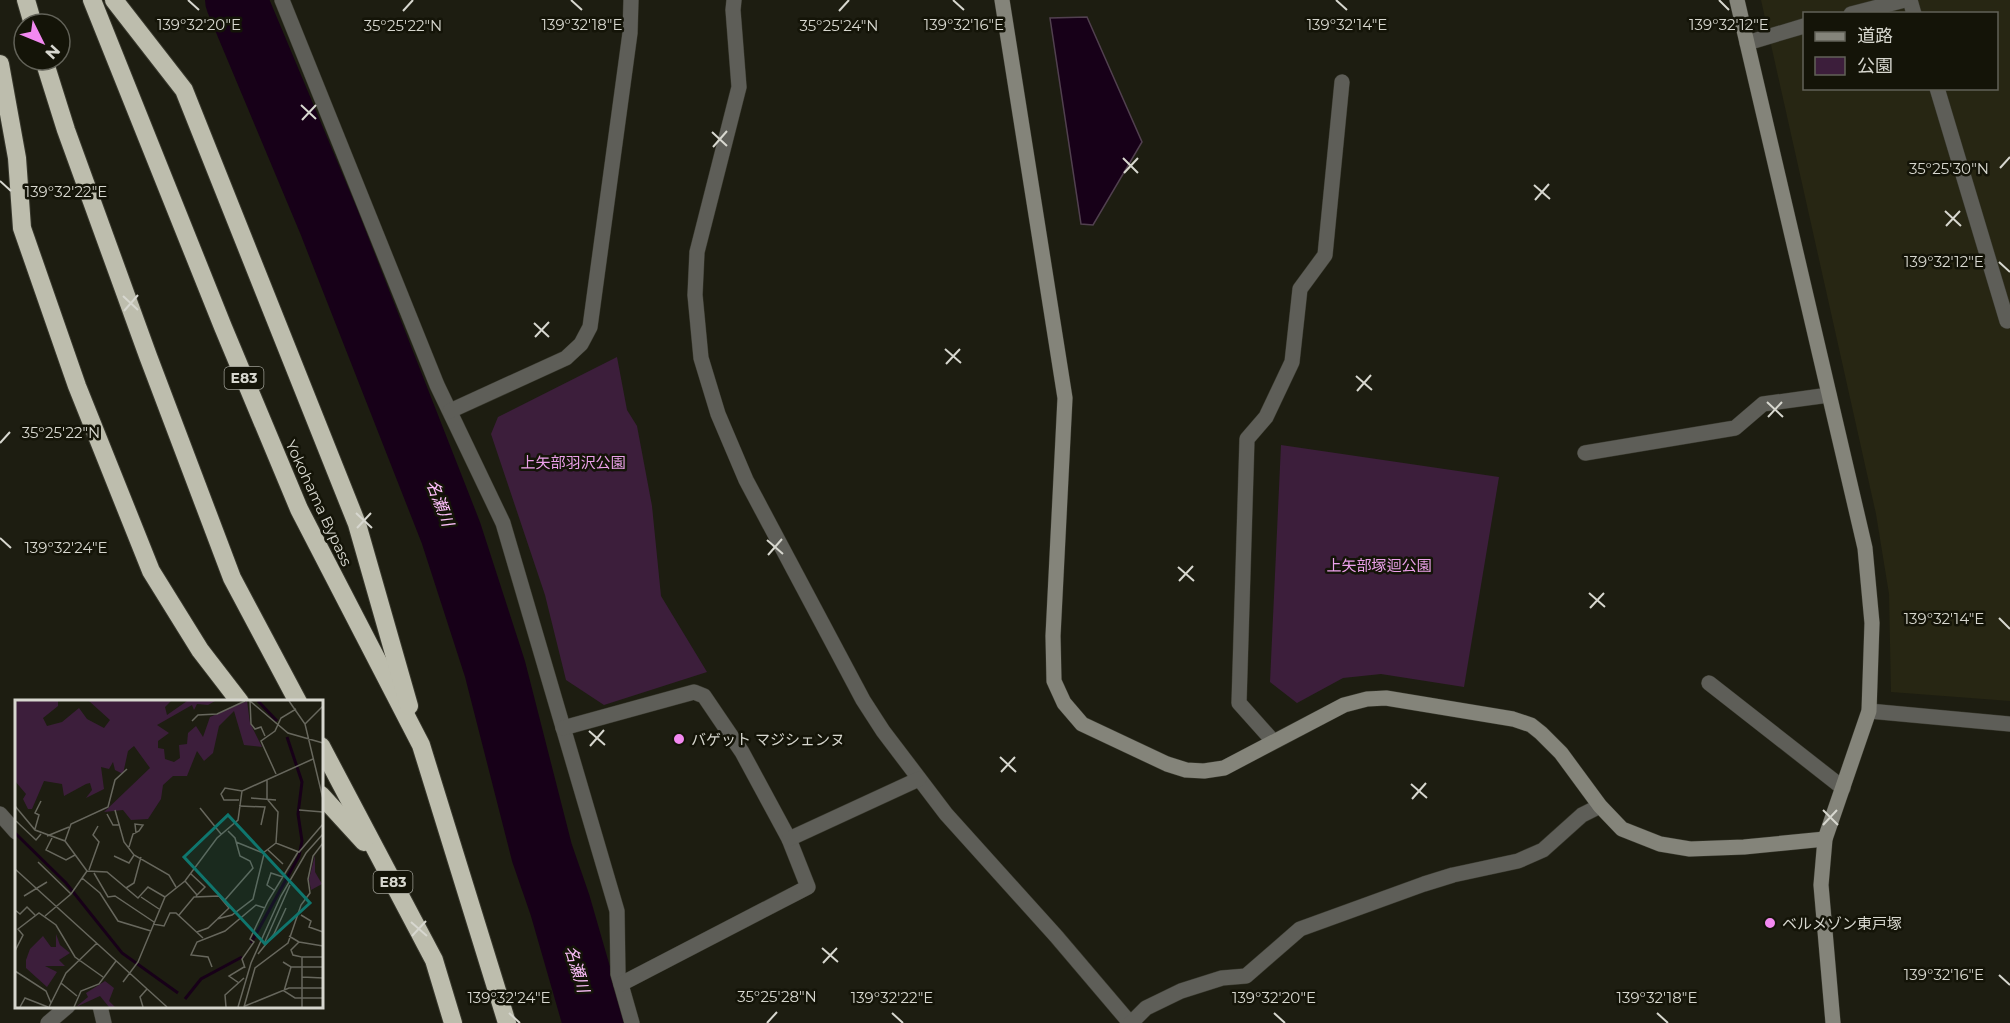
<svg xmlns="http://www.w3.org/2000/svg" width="2010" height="1023" viewBox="0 0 2010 1023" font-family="Montserrat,'Noto Sans JP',sans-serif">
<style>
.built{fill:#272613;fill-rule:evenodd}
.green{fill:#3c1e3b}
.water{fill:#170018;stroke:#51404f;stroke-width:1.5}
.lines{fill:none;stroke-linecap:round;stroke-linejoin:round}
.river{stroke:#170018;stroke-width:62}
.lane-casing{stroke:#37372c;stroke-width:16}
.street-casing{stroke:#37372c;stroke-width:16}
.secondary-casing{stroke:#37372c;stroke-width:16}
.highway-casing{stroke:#37372c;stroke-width:20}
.lane{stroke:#5e5e58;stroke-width:15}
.street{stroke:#5e5e58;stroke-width:15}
.secondary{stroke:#84847a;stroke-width:15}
.highway{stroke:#bdbdad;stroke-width:18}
.ticks{fill:none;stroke:#d7d7cf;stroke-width:2}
.poi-dot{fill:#f389f1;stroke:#141408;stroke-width:2}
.labels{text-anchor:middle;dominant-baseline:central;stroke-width:5;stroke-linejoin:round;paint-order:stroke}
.shield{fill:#141408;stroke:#9c9c93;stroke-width:1.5}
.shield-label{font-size:14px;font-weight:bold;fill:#d7d7cf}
.park-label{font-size:15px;fill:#eba0e9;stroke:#141408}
.street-label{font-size:15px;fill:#d7d7cf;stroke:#141408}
.poi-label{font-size:15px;fill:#d7d7cf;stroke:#141408;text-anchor:start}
.water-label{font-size:16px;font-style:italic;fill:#fec0fb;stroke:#141408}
.inset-river{fill:none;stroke:#170018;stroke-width:3}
.inset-road{fill:none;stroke:#67675d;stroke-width:1.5}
.view{fill:#0f766e;fill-opacity:0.15;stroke:#0f766e;stroke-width:3}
.inset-edge{fill:none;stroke:#d7d7cf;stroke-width:3}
.ticks-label{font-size:15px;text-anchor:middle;fill:#d7d7cf;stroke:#141408;stroke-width:5;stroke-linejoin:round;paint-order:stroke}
</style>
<rect width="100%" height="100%" fill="#1d1d11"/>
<!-- built -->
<path class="built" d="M 1761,0 L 2010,0 L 2010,701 L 1891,692 L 1889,594 L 1876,514 ZM 1804,14 L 1996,14 L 1996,88 L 1804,88 Z"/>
<!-- green -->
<g class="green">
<path d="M 617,357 L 627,410 L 637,426 L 652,506 L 661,596 L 707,672 L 604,705 L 566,680 L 545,595 L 491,434 L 498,417 Z"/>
<path d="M 1281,445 L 1499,477 L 1464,687 L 1381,674 L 1343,678 L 1297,703 L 1270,682 Z"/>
</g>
<!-- water -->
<path class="water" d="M 1087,17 L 1142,142 L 1093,225 L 1081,224 L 1050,18 Z"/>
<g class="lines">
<!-- river -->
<path class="river" d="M 236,0 L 329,222 L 451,533 L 495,669 L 542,853 L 560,905 L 594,1023"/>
<!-- lane casing -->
<g class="lane-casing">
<g id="lane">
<path d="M 1910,0 L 1914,14"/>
<path d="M 1851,14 L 1905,0"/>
<path d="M 1747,43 L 1804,26"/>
<path d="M 1937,88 L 2007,321 L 2010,320"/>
<path d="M 1273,741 L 1239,703 L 1247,439 L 1266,417 L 1292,362 L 1300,289 L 1325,255 L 1342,82"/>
<path d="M 48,1023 L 68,1006"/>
</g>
</g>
<!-- street casing -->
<g class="street-casing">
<g id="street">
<path d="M 282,0 L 437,385 L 503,523 L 617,911 L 618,974 L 632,1023"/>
<path d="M 734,0 L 733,10 L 739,87 L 697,252 L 695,295 L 701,358 L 718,414 L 746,480 L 863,700 L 883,731 L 946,814 L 1056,936 L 1130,1023"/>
<path d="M 450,411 L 566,358 L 581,344 L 590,327 L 630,33 L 631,0"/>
<path d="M 1585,453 L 1735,428 L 1763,404 L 1829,395"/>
<path d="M 1709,683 L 1843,788"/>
<path d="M 1869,711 L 2010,724"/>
<path d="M 563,728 L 694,692 L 704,696 L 742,752 L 789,839 L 808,887 L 621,984"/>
<path d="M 0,814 L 16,832"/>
<path d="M 789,839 L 919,779"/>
<path d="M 100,1006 L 104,1023"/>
<path d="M 1131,1023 L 1146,1008 L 1181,991 L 1222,978 L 1246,976 L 1300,929 L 1424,884 L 1453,875 L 1518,861 L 1543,850 L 1582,815 L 1600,806"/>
</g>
</g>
<!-- secondary casing -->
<g class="secondary-casing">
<g id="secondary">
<path d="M 1002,0 L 1065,398 L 1053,636 L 1054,681 L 1064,703 L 1082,724 L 1167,764 L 1186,770 L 1204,771 L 1224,768 L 1344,705 L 1367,699 L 1386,698 L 1513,719 L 1531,725 L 1541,733 L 1561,753 L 1600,806 L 1622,829 L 1660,844 L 1690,849 L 1744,847 L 1825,839"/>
<path d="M 1737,0 L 1865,548 L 1872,623 L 1869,711 L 1825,839 L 1821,885 L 1833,1023"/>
</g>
</g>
<!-- highway casing -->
<g class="highway-casing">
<g id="highway">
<path d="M 26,0 L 33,24"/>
<path d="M 92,0 L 223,327 L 299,509 L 421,745 L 507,1023"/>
<path d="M 114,0 L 184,90 L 357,524 L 409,706"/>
<path d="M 44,60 L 66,130 L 148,356 L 232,578 L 298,702"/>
<path d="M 0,64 L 17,158 L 22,228 L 77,386 L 151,571 L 200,650 L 240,702"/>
<path d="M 321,746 L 434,960 L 453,1023"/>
<path d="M 321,795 L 364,842"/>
</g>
</g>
<!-- lane -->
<use href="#lane" class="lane"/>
<!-- street -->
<use href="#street" class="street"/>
<!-- secondary -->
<use href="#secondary" class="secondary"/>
<!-- highway -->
<use href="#highway" class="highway"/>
</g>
<!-- ticks -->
<path class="ticks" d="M 188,0 L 199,10M 571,0 L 582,10M 953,0 L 964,10M 1336,0 L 1347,10M 1719,0 L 1729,10M 403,11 L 413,0M 839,11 L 849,0M 301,105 L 316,119M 302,120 L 316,105M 712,132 L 727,146M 713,147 L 727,131M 1123,158 L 1138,173M 2000,168 L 2010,157M 1124,173 L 1138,158M 0,181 L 11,191M 1534,185 L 1550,199M 1535,200 L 1549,184M 1945,211 L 1961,226M 1946,226 L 1960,211M 1999,262 L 2010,272M 123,296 L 138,310M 124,311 L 138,295M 534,323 L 549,337M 535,337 L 549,322M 945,349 L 961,363M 946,364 L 960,349M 1356,376 L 1372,390M 1357,391 L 1371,375M 1767,402 L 1783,417M 1768,417 L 1782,402M 0,443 L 10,432M 356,513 L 372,528M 357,528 L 371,513M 0,538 L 11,548M 767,540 L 783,554M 768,555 L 782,539M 1178,567 L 1194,581M 1179,581 L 1193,566M 1589,593 L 1605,607M 1590,608 L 1604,593M 1999,618 L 2010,629M 589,731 L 605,745M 590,746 L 604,730M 1000,757 L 1016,772M 1001,772 L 1015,757M 1411,784 L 1427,798M 1412,799 L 1426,783M 1823,810 L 1838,825M 1823,825 L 1837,810M 411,922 L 427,936M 412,936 L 426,921M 822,948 L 838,962M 823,963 L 837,948M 1999,975 L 2010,985M 509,1013 L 520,1023M 892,1013 L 903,1023M 1274,1013 L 1285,1023M 1657,1013 L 1668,1023M 767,1023 L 777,1012"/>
<!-- markers -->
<g class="poi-dot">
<circle cx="679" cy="739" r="6"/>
<circle cx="1770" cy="923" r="6"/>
</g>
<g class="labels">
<!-- shield labels -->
<g class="shield">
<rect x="224.5" y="367" width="39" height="22" rx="4.5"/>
<rect x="373.5" y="871" width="39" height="22" rx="4.5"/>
</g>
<g class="shield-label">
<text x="244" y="378">E83</text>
<text x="393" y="882">E83</text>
</g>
<!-- park labels -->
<g class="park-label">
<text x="573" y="462">上矢部羽沢公園</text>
<text x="1379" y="565">上矢部塚迴公園</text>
</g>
<!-- street labels -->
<g class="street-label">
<text transform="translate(319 503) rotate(65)">Yokohama Bypass</text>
</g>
<!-- poi labels -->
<g class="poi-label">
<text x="691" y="739">バゲット マジシェンヌ</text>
<text x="1782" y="923">ベルメゾン東戸塚</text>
</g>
<!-- water labels -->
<g class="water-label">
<text transform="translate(440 503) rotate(69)">名瀬川</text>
<text transform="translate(577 969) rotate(73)">名瀬川</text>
</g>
</g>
<!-- overview -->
<g transform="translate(15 700)">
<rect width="308" height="308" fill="#1d1d11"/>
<path d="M 3,1 L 43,1 L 43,6 L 28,18 L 32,26 L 47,22 L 64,8 L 72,19 L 89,28 L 95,20 L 74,1 L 156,1 L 150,7 L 152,15 L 172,1 L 200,1 L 193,5 L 182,4 L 179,10 L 177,5 L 142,25 L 154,33 L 143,41 L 143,48 L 149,49 L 150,59 L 159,62 L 165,58 L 164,45 L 172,44 L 173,33 L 181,26 L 188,37 L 195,17 L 232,1 L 235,23 L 247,47 L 229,45 L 219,11 L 204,26 L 198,53 L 189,61 L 182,51 L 172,76 L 158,76 L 148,85 L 146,99 L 133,119 L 116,120 L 108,110 L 89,112 L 135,68 L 119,46 L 113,51 L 108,74 L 100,70 L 98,62 L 94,69 L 86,67 L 89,89 L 71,98 L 77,90 L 75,83 L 71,84 L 49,96 L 47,84 L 29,81 L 17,109 L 13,109 L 8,99 L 11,94 L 0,81 L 0,3 ZM 300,155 L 300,172 L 307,184 L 296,190 L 294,179 ZM 41,234 L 45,245 L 55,253 L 44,260 L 50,266 L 30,266 L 42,272 L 32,287 L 11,268 L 11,260 L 15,249 L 28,236 L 36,247 L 41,247 ZM 90,281 L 99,288 L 94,301 L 100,307 L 94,307 L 85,296 L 61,307 L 73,297 L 71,293 Z" fill="#3c1e3b"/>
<path class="inset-river" d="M 243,1 L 262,21M 0,133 L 51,183 L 107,253 L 163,293M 236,243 L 284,156 L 287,141 L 283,114 L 287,82 L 272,37M 170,299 L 186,279 L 227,257"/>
<path class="inset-road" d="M 235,1 L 236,24 L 240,29 L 246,27 L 250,36M 235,1 L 273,33 L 308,43M 274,1 L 290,24 L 308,99M 177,21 L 183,15 L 202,14 L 230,1M 290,24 L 308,6M 261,74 L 246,41 L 260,31 L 266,18 L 281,9M 252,80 L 252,99 L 263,112 L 261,143M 236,98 L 261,100M 224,100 L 209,100 L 206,94 L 210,88 L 227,91M 0,106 L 20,130 L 50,141 L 72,171 L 92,172 L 123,198 L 133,187 L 150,197M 224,106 L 250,107 L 246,125M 185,108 L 206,134M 100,110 L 109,142 L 119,155 L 154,175 L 161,187M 284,110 L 308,112M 92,114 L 98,125 L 105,125M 1,121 L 21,140 L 26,134M 20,129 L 24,115 L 20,113 L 26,101M 32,136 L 54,127M 37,138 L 31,150 L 51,160 L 60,155M 50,141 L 56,124 L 93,107 L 100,80 L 112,69M 221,142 L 248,153 L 261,143 L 284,152 L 308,124M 114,147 L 118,134 L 124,131 L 128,125 L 120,124 L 121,133M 253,150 L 268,164M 99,156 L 114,163 L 119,155M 23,162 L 56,194M 0,169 L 152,307M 74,170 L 84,142 L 78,135 L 83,126M 79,173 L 93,197 L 100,196 L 139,222M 176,174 L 190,187 L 181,196M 67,178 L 85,193 L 103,221 L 136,231M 170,181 L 182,195M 111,188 L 119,183 L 126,157M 259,190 L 252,185 L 256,173 L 268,177M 9,196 L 32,182M 126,197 L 144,209M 209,201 L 238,168 L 235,161 L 225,156 L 220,138 L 213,131M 0,210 L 5,214 L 12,207 L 20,215M 164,215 L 179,197 L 204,196 L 214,208 L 193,228 L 182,232M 286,215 L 296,221 L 294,227 L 308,232M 30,216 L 56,194 L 72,171M 202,219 L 217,215 L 238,199 L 249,154M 138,224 L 149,226 L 155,213 L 161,213 L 188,238M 274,236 L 284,242 L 276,250 L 278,255 L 287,257 L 287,307M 284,242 L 308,246M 249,244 L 275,185M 0,251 L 8,235 L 3,229 L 24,213 L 41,225 L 60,257 L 88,277M 243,254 L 259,234 L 271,208M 287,257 L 308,257M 268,262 L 276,267 L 308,267M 197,267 L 193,257 L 176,255 L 182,242 L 210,231 L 241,205 L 250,208M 276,267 L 269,291 L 280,298 L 308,298M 230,268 L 227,259 L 239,242 L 235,239 L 253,201 L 283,152M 0,271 L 31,291 L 36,303M 287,277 L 308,278M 108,282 L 123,262 L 150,197 L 170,181 L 202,138 L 223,120 L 227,91 L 298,59M 46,283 L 62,296M 224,283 L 214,276 L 229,267M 230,306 L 274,288 L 308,288M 5,307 L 10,298 L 33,307M 34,307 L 51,273 L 82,243M 59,307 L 66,291 L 84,284 L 101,261M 128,307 L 125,297 L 132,289M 211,307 L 210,295 L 229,278M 223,307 L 236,263 L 266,196 L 291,153 L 308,134M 229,307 L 240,268 L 273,243 L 286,205 L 295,193 L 293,179 L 298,156 L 308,143"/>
<path class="view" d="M 213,115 L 295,203 L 250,244 L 169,157 Z"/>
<rect width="308" height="308" class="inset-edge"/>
</g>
<g class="ticks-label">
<text x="199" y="30">139°32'20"E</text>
<text x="964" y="30">139°32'16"E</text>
<text x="1347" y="30">139°32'14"E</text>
<text x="1729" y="30">139°32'12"E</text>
<text x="582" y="30">139°32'18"E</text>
<text x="403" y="31">35°25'22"N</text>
<text x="839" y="31">35°25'24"N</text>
<text x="1949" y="174">35°25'30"N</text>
<text x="66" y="197">139°32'22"E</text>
<text x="1944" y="267">139°32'12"E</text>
<text x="61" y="438">35°25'22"N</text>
<text x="66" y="553">139°32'24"E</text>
<text x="1944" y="624">139°32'14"E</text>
<text x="1944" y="980">139°32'16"E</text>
<text x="777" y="1002">35°25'28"N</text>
<text x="509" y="1003">139°32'24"E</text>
<text x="892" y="1003">139°32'22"E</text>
<text x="1274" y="1003">139°32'20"E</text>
<text x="1657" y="1003">139°32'18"E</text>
</g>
<!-- legend -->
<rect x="1803" y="12" width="195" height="78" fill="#141408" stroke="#626258" stroke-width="1.5"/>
<rect x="1815" y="32" width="30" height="9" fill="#84847a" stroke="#626258" stroke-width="1.5"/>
<text x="1857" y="42" font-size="18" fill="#d7d7cf">道路</text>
<rect x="1815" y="57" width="30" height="18" fill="#3c1e3b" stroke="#626258" stroke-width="1.5"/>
<text x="1857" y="72" font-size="18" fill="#d7d7cf">公園</text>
<!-- north arrow -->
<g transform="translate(42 42) rotate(133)"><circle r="28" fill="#141408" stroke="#626258" stroke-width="1.5"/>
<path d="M0-4.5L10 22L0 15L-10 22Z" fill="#f389f1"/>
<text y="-9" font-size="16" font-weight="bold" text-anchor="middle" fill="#d7d7cf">N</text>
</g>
</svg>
